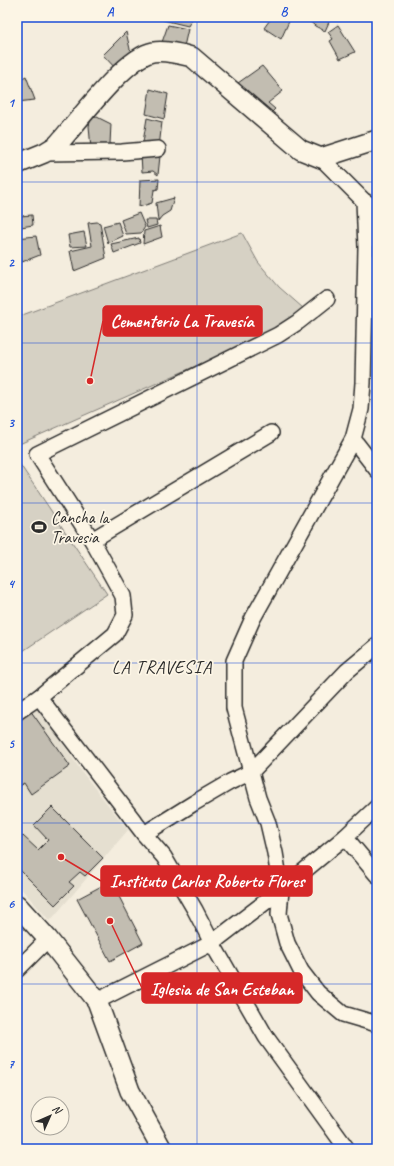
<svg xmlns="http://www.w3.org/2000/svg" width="394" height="1166" viewBox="0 0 394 1166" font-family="Caveat,sans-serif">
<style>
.built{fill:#e5dfd0}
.green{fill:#d6d1c4;stroke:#807e78}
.building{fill:#c2bdb1;stroke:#2b2b2b}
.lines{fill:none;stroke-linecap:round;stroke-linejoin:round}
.minor-casing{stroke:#2b2b2b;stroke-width:18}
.tertiary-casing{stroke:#2b2b2b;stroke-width:22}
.minor{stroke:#fcf5e5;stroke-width:15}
.tertiary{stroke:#fcf5e5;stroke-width:19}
.grid{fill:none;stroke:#1d4ed8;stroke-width:1;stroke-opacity:0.55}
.labels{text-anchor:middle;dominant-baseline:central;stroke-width:3.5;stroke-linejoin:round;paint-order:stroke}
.poi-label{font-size:17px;fill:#2b2b2b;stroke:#fcf5e5;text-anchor:start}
.neighbourhood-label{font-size:18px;letter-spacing:1px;fill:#2b2b2b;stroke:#fcf5e5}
.leader{fill:none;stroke:#d62828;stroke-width:1.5}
.callout-dot{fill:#d62828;stroke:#fcf5e5;stroke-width:1.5}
.callout{fill:#d62828;stroke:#d62828;stroke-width:1.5}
.callout-label{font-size:18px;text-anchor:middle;font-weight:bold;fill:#fff}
.neatline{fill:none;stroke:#1d4ed8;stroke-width:1.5}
.grid-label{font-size:13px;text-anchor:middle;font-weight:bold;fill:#1d4ed8}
</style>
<rect width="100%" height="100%" fill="#f4edde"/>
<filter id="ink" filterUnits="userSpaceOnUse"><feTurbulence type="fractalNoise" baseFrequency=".025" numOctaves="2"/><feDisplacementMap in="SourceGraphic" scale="8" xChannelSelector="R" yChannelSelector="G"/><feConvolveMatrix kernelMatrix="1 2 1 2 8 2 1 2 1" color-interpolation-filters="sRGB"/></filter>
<g filter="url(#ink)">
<!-- built -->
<path class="built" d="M 37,706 L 82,772 L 128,830 L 50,921 L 17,884 L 17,720 Z"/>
<!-- green -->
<g class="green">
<path d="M 242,233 L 258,262 L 279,287 L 311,315 L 17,445 L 17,317 Z"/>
<path d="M 17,460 L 107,594 L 17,655 Z"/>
</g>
<!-- building -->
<g class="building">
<path d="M 164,17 L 193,17 L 188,26 L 163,20 Z"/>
<path d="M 272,17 L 291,17 L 281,39 L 264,28 Z"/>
<path d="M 305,17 L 322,17 L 329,22 L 325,31 L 315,26 Z"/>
<path d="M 168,25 L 188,29 L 183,51 L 160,48 Z"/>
<path d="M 338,25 L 355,52 L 340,59 L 330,41 L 333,39 L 328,32 Z"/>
<path d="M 126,32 L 130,49 L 134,53 L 117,70 L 103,55 Z"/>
<path d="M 262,66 L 283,91 L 268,103 L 275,109 L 270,114 L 238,83 Z"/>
<path d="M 26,76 L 35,100 L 17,102 L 17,81 Z"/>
<path d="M 150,89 L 168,94 L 164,119 L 146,114 Z"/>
<path d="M 97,117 L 111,124 L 110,144 L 91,149 L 89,126 L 91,118 Z"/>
<path d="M 147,118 L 162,122 L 159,147 L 142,148 Z"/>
<path d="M 141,154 L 160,156 L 158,175 L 153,171 L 142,172 Z"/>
<path d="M 159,179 L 158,189 L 154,190 L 152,203 L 139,207 L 140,180 Z"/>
<path d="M 174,198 L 170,211 L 162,216 L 158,221 L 156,203 Z"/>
<path d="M 139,213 L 145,227 L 141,233 L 126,234 L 121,220 Z"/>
<path d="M 32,215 L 33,225 L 21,227 L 20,216 Z"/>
<path d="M 145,220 L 156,220 L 157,225 L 147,228 Z"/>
<path d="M 97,222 L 100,223 L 106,258 L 74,271 L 70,251 L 92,246 L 88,223 Z"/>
<path d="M 118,222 L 123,236 L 108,243 L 103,226 Z"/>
<path d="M 160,226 L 162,237 L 143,244 L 144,231 Z"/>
<path d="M 84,232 L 87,246 L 70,247 L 68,235 Z"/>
<path d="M 36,236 L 40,255 L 22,262 L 17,238 Z"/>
<path d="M 139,238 L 140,243 L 114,253 L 111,244 Z"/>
<path d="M 30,710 L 70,766 L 31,794 L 24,783 L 17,787 L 17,719 Z"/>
<path d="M 52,807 L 103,858 L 85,876 L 80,872 L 69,882 L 74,886 L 55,905 L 17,867 L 17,841 L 23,836 L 38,850 L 48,840 L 34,825 Z"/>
<path d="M 111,881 L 143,943 L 110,961 L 77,899 Z"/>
</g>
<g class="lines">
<!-- minor casing -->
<g class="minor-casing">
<g id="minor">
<path d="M 44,153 L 122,152 L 158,149"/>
<path d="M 321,158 L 364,201 L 377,208"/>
<path d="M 364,201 L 366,247 L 363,383 L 361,409 L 353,439 L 377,470"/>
<path d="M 353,439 L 253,618 L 234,661 L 234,708 L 258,798 L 268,823 L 275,853 L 281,890 L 279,914 L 287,943 L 301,971 L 318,993 L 343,1014 L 377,1024"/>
<path d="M 92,540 L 271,433"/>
<path d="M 39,697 L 144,834 L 164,857 L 195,910 L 212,943 L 266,1037 L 347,1149"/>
<path d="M 17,712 L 39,697 L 115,634 L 125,615 L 123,596 L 92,540 L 37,454 L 278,335 L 298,322 L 327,299"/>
<path d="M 144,834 L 194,803 L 230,782 L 251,772 L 347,671 L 377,646"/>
<path d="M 345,837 L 377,875"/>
<path d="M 17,970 L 48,939"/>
<path d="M 97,1001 L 212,943 L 281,890 L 345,837 L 377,807"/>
</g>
</g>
<!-- tertiary casing -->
<g class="tertiary-casing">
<g id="tertiary">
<path d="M 17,164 L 44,153 L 57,145 C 77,123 125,57 153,52 C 165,50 180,54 192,57 L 301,150 L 321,158 L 377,140"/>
<path d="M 17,905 L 48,939 L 97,1001 L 130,1091 L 162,1149"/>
</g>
</g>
<!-- minor -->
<use href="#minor" class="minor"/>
<!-- tertiary -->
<use href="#tertiary" class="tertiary"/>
</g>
</g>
<!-- grid -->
<path class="grid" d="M 197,17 L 197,1149M 17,182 L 377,182M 17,343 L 377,343M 17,503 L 377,503M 17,663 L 377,663M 17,823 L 377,823M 17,984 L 377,984"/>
<!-- icons -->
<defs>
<g id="stadium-bare" transform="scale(1.2)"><path d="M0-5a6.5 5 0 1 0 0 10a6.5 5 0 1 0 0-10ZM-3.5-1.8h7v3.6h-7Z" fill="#2b2b2b" stroke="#fcf5e5" stroke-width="2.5" paint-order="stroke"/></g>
</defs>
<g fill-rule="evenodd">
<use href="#stadium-bare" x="39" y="527"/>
</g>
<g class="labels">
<!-- poi labels -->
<g class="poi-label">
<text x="51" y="517">Cancha la<tspan x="51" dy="20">Travesia</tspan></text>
</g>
<!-- neighbourhood labels -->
<g class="neighbourhood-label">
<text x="162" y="667">LA TRAVESIA</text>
</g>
</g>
<!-- callouts -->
<path class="leader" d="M90 381L103 321M61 857L101 881M110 921L142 988"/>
<g class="callout-dot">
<circle cx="90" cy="381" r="4"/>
<circle cx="61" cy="857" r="4"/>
<circle cx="110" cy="921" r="4"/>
</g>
<g class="callout">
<rect x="103" y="306" width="159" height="30" rx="4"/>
<rect x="101" y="866" width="211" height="30" rx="4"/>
<rect x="142" y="973" width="160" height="30" rx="4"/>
</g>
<g class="callout-label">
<text x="182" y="327">Cementerio La Travesía</text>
<text x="207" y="887">Instituto Carlos Roberto Flores</text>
<text x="222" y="995">Iglesia de San Esteban</text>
</g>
<!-- margin -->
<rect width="394" height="1166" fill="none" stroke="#fcf5e5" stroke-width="44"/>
<!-- north arrow -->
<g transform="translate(50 1116) rotate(45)"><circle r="19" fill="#fcf5e5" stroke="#a8a49b"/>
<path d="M0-3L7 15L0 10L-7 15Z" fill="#2b2b2b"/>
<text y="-6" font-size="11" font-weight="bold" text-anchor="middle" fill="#2b2b2b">N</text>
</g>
<rect x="22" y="22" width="350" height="1122" class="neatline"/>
<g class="grid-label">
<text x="110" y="16">A</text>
<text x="284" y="16">B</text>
<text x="11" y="107">1</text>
<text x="11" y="267">2</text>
<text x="11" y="427">3</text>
<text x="11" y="588">4</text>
<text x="11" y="748">5</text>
<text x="11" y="908">6</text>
<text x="11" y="1068">7</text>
</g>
</svg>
